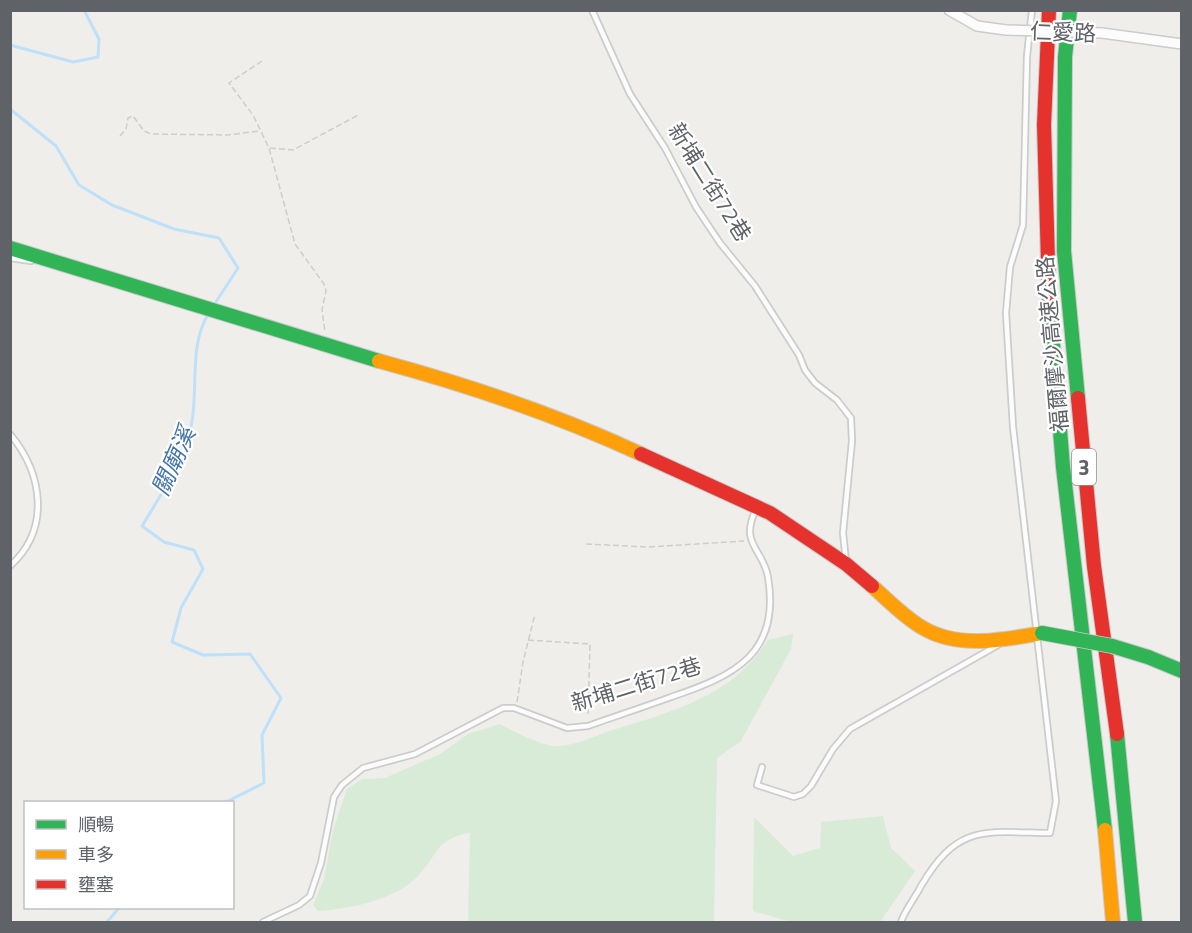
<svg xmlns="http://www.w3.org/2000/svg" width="1192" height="933" viewBox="0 0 1192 933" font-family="'Titillium Web','Noto Sans TC',sans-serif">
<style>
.green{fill:#d8ebd6}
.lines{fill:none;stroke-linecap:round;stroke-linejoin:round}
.stream{stroke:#bfe0f9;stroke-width:3}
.lane-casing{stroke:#cbcccc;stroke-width:8}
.street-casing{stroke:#cbcccc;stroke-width:12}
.fast-casing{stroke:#cacacb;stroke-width:16}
.slow-casing{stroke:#cacacb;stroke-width:16}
.jam-casing{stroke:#cacacb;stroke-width:16}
.path{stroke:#cacfcc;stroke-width:1.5;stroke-dasharray:6 3;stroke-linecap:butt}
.lane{stroke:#fdfcfc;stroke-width:4.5}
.street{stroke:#fdfcfc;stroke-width:9}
.fast{stroke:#30b455;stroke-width:14}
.slow{stroke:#ff9f0a;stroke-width:14}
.jam{stroke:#e5322d;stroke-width:14}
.street-bridge-casing{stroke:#cbcccc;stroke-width:12;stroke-linecap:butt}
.fast-bridge-casing{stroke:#cacacb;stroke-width:16;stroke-linecap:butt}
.street-bridge{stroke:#fdfcfc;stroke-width:9}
.fast-bridge{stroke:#30b455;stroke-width:14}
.labels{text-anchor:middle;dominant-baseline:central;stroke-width:4.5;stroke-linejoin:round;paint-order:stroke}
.shield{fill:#fff;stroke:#8f9295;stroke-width:1.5}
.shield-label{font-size:21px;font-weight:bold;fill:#5f6368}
.street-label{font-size:22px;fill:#5f6368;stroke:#fff}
.water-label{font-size:24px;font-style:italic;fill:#4174aa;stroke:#fff}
</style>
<rect width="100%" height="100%" fill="#efeeea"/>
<!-- green -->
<g class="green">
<path d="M 793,634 L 791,649 L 741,741 L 717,758 L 714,922 L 468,922 L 470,833 C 436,838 438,855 418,876 C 396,900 349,909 318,911 L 313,905 L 324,879 L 333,830 L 347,789 L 362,779 L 385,778 L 440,754 L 468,734 L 500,724 C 513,731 545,748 560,746 C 577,745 597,735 613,730 C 675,710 731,697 768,640 Z"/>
<path d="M 883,816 L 891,848 L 915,871 L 880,922 L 791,922 L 753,911 L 754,817 L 793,856 L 820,848 L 821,822 Z"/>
</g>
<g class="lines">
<!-- stream -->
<g class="stream">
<path d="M 10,45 L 73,62 L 98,57 L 99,39 L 84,10"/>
<path d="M 10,109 L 56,146 L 79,185 L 112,205 L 174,229 L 219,238 L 238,268 L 214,305"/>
<path d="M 209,313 C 187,347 200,394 190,431 C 182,463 159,498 142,526 L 164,542 L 194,550 L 203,569 L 181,608 L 172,642 L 203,655 L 250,654 L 281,698 L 262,735 L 264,783 L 226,802"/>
<path d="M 107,922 L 119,908"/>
</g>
<!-- lane casing -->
<g class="lane-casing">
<g id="lane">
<path d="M 592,10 L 630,94 L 665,148 L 696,207 L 720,243 L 755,286 L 799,355 L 805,370 L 815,383 L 837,400 L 851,418 L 852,441 L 843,533 L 846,561"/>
<path d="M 10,258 L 31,261"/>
<path d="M 10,434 C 43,474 51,529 10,566"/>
<path d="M 762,767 L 757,785 L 794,797 L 803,794 L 811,786 L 833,749 L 850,729 L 998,645"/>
<path d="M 263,922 L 299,905 L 310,896 L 321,863 L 334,797 L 342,785 L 363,768 L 415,754 L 503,708 L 514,708 L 567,728 L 588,726 C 616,716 644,707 671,697 C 734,676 781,654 768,577 C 763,548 739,545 756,509"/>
<path d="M 901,922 C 905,910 915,898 921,886 C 958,823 985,832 1050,833 L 1056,801 L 1013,427 L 1006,313 L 1010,267 L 1023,225 L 1027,56 L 1032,10"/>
</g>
</g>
<!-- street casing -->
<g class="street-casing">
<g id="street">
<path d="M 949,10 L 977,26 L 1006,30"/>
<path d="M 1102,33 L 1182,44"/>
</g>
</g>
<!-- fast casing -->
<g class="fast-casing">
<g id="fast">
<path d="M 1070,10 L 1065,57 L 1064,251 L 1078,398"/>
<path d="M 10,248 L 379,361"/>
<path d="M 1049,296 L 1063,467 L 1105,830"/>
<path d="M 1148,657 L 1182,671"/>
<path d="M 1117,734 L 1135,922"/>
</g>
</g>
<!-- slow casing -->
<g class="slow-casing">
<g id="slow">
<path d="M 379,361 C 468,385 557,415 641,454"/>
<path d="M 872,586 C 888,600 905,618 923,628 C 958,649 1004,640 1042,633"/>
<path d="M 1105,830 L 1113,922"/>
</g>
</g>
<!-- jam casing -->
<g class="jam-casing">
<g id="jam">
<path d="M 1049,296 L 1044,125 L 1049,10"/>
<path d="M 1078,398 L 1094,566 L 1117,734"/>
<path d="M 641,454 L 770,513 L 846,564 L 872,586"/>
</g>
</g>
<!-- path -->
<g class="path">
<path d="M 262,61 L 229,83 L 253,115 L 269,148 L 295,244 L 324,284 L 326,291 L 322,310 L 325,332"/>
<path d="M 120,136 L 126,129 L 128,118 L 133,116 L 144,131 L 151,134 L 227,135 L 260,131"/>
<path d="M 270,148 L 293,150 L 360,114"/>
<path d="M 586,544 L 648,547 L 744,541"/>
<path d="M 528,640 L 590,644 L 588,715"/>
<path d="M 517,702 L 523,662 L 535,614"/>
</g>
<!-- lane -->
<use href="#lane" class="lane"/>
<!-- street -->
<use href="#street" class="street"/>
<!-- fast -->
<use href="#fast" class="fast"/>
<!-- slow -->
<use href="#slow" class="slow"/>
<!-- jam -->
<use href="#jam" class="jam"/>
<!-- street-bridge casing -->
<g class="street-bridge-casing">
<path id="street-bridge" d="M 1006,30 L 1102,33"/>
</g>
<!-- fast-bridge casing -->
<g class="fast-bridge-casing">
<path id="fast-bridge" d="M 1042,633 L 1112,646 L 1148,657"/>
</g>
<!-- street-bridge -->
<use href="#street-bridge" class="street-bridge"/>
<!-- fast-bridge -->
<use href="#fast-bridge" class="fast-bridge"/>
</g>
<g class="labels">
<!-- shield labels -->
<rect class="shield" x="1072" y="449" width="24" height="36" rx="4.5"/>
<g class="shield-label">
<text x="1084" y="467">3</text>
</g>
<!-- street labels -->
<g class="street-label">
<text transform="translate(1063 32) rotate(2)">仁愛路</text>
<text transform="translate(710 182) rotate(58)">新埔二街72巷</text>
<text transform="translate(1052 344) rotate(-95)">福爾摩沙高速公路</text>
<text transform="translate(636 684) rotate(-17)">新埔二街72巷</text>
</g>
<!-- water labels -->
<g class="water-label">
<text transform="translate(173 461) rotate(-66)">關廟溪</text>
</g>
</g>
<!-- border -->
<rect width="1192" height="933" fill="none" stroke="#5f6368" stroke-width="24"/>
<!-- legend -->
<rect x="24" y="801" width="210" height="108" fill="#ffffff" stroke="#bfc1c3" stroke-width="1.5"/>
<rect x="36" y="820" width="30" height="9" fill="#30b455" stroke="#bfc1c3" stroke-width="1.5"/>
<text x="78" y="831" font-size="18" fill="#5f6368">順暢</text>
<rect x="36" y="850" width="30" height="9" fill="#ff9f0a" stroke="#bfc1c3" stroke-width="1.5"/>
<text x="78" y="861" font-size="18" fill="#5f6368">車多</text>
<rect x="36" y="880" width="30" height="9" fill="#e5322d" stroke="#bfc1c3" stroke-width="1.5"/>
<text x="78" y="891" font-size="18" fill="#5f6368">壅塞</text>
</svg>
